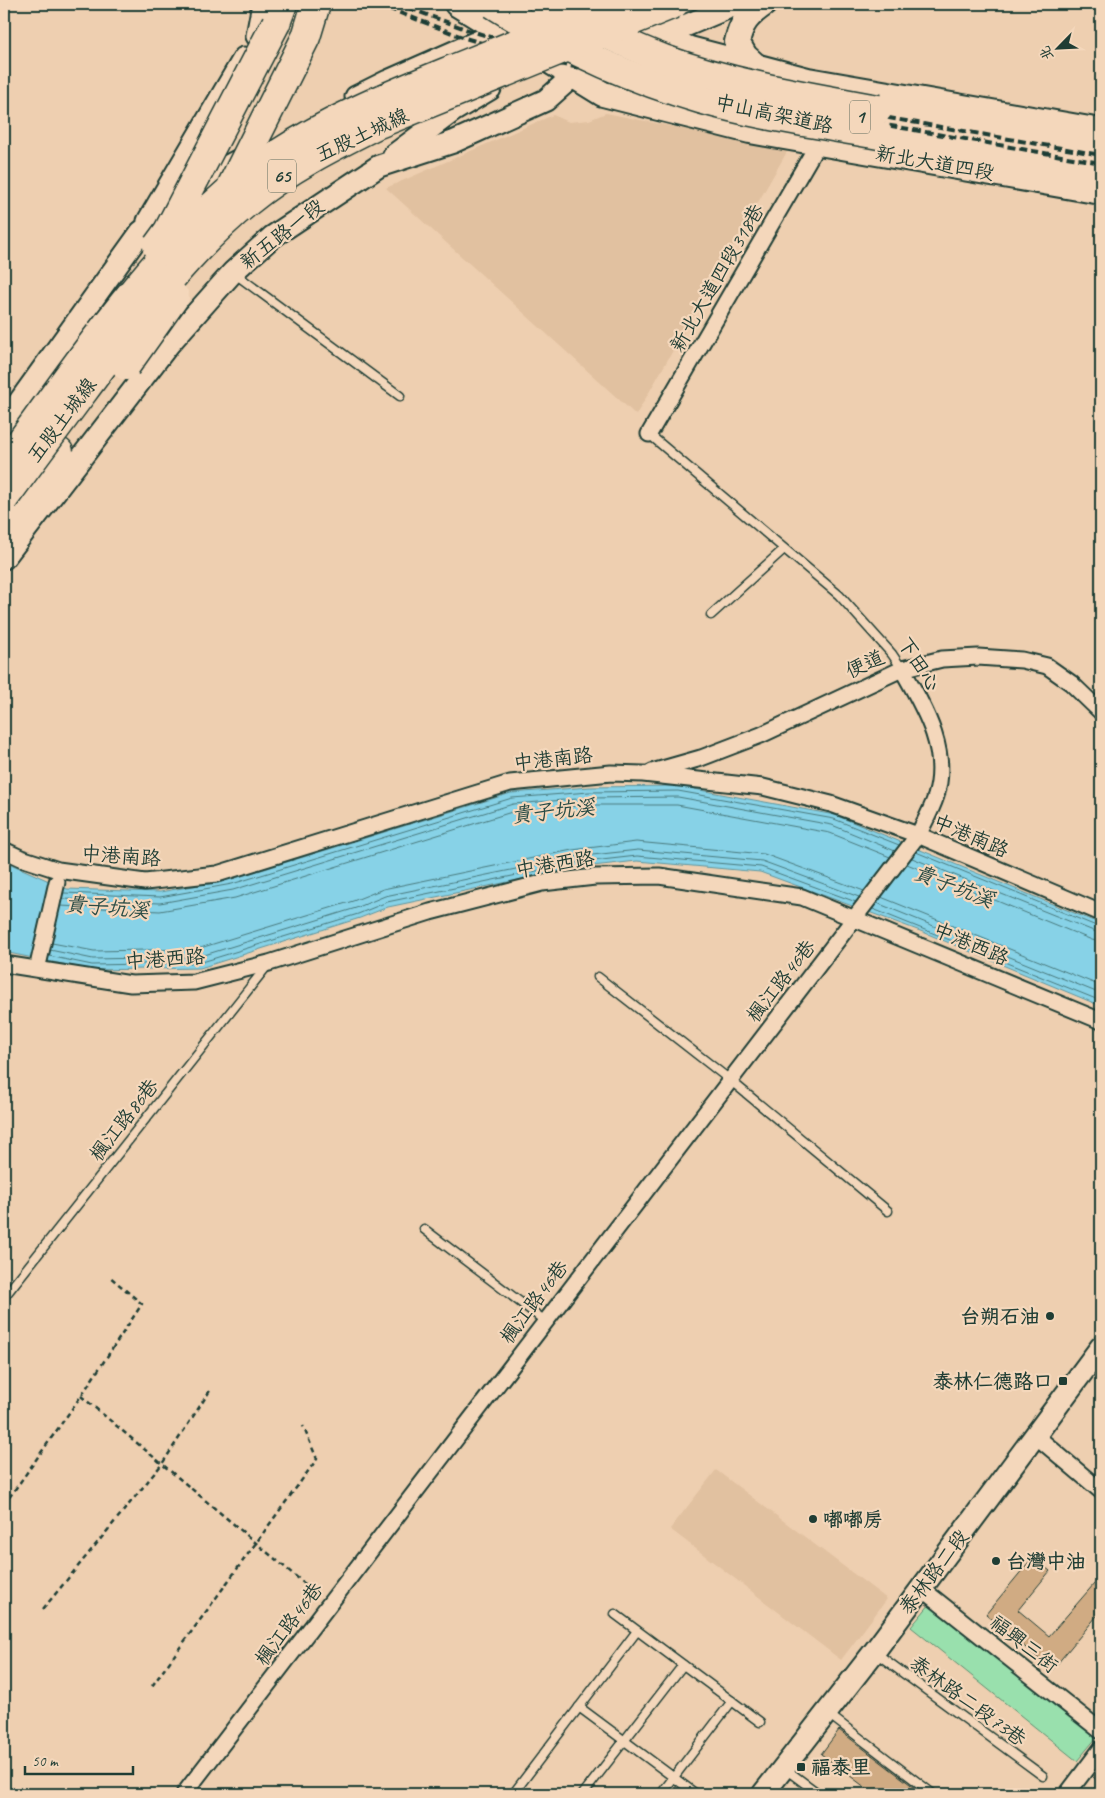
<svg xmlns="http://www.w3.org/2000/svg" width="1105" height="1798" viewBox="0 0 1105 1798" font-family="Caveat,'LXGW WenKai TC',sans-serif">
<style>
.built{fill:#e1c1a0}
.green{fill:#99e0ad;stroke:#5c8e70}
.water{fill:#87d2e7;stroke:#5d969f}
.lines{fill:none;stroke-linecap:round;stroke-linejoin:round}
.shore{stroke:#49797c;stroke-width:1}
.building{fill:#d0ab83;stroke:#1f3d34}
.lane-casing{stroke:#1f3d34;stroke-width:11}
.street-casing{stroke:#1f3d34;stroke-width:19}
.secondary-casing{stroke:#1f3d34;stroke-width:25}
.primary-casing{stroke:#1f3d34;stroke-width:28}
.highway-casing{stroke:#1f3d34;stroke-width:31}
.path{stroke:#1f3d34;stroke-width:2.5;stroke-dasharray:5 4;stroke-linecap:butt}
.lane{stroke:#f4d7bb;stroke-width:8}
.street{stroke:#f4d7bb;stroke-width:15}
.secondary{stroke:#f4d7bb;stroke-width:21}
.primary{stroke:#f4d7bb;stroke-width:24}
.highway{stroke:#f4d7bb;stroke-width:28}
.rail{stroke:#1f3d34;stroke-width:4;stroke-dasharray:8 4;stroke-linecap:butt}
.highway-bridge-casing{stroke:#1f3d34;stroke-width:31;stroke-linecap:butt}
.highway-bridge{stroke:#f4d7bb;stroke-width:28}
.poi-dot{fill:#1f3d34;stroke:#f4d7bb;stroke-width:2}
.labels{text-anchor:middle;dominant-baseline:central;stroke-width:4.5;stroke-linejoin:round;paint-order:stroke}
.shield{fill:#f4d7bb;stroke:#5f6b5c;stroke-width:1}
.shield-label{font-size:19px;font-weight:bold;fill:#1f3d34}
.street-label{font-size:20px;fill:#1f3d34;stroke:#f4d7bb}
.poi-label{font-size:20px;font-weight:bold;fill:#1f3d34;stroke:#f4d7bb;text-anchor:start}
.water-label{font-size:21px;font-style:italic;fill:#294c46;stroke:#f4d7bb}
</style>
<rect width="100%" height="100%" fill="#eecfb0"/>
<filter id="ink" filterUnits="userSpaceOnUse"><feTurbulence type="fractalNoise" baseFrequency=".02" numOctaves="2"/><feDisplacementMap in="SourceGraphic" scale="10" xChannelSelector="R" yChannelSelector="G"/><feConvolveMatrix kernelMatrix="1 2 1 2 8 2 1 2 1" color-interpolation-filters="sRGB"/></filter>
<g filter="url(#ink)">
<!-- built -->
<g class="built">
<path d="M 606,113 L 788,150 L 636,415 L 386,188 L 553,115 L 569,122 L 589,120 Z"/>
<path d="M 716,1470 L 887,1599 L 841,1660 L 670,1529 Z"/>
</g>
<!-- green -->
<path class="green" d="M 930,1604 L 1097,1737 L 1077,1761 L 911,1627 Z"/>
<!-- water -->
<path class="water" d="M 678,786 L 835,815 L 1101,924 L 1101,1006 L 923,932 L 760,872 L 637,861 L 575,868 L 388,907 L 360,918 L 200,968 L 92,970 L 4,952 L 4,861 L 67,889 L 160,892 L 232,879 L 511,793 L 589,787 Z"/>
<g class="lines">
<!-- shore -->
<g class="shore">
<path d="M 916,852 L 1101,928"/>
<path d="M 912,858 L 1101,934"/>
<path d="M 907,864 L 1092,940 L 1101,942"/>
<path d="M 64,893 L 160,897 L 232,884 L 512,798 L 589,792 L 678,791 L 834,819 L 899,845"/>
<path d="M 881,897 L 1101,986"/>
<path d="M 62,899 L 160,903 L 233,890 L 513,804 L 590,798 L 678,797 L 832,825 L 895,851"/>
<path d="M 877,903 L 1101,994"/>
<path d="M 60,906 L 160,911 L 235,898 L 515,811 L 590,805 L 677,805 L 830,833 L 890,857"/>
<path d="M 873,909 L 1101,1001"/>
<path d="M 52,943 L 94,951 L 197,949 L 353,901 L 383,889 L 572,850 L 636,842 L 764,854 L 864,891"/>
<path d="M 50,950 L 93,959 L 198,957 L 356,908 L 385,896 L 574,857 L 638,850 L 762,861 L 859,897"/>
<path d="M 49,956 L 92,965 L 199,963 L 358,914 L 387,902 L 575,863 L 637,856 L 761,867 L 856,902"/>
</g>
</g>
<!-- building -->
<g class="building">
<path d="M 1033,1557 L 1050,1571 L 1018,1610 L 1049,1636 L 1101,1576 L 1101,1611 L 1052,1670 L 986,1614 Z"/>
<path d="M 839,1730 L 923,1794 L 874,1794 L 821,1754 Z"/>
<path d="M 1101,1764 L 1101,1784 L 1092,1776 Z"/>
</g>
<g class="lines">
<!-- lane casing -->
<g class="lane-casing">
<g id="lane">
<path d="M 234,273 L 400,396"/>
<path d="M 649,434 L 839,595 L 892,654 L 902,669"/>
<path d="M 711,615 L 784,549"/>
<path d="M 598,977 L 730,1080 L 888,1211"/>
<path d="M 424,1229 L 545,1321"/>
<path d="M 4,1297 L 267,966"/>
<path d="M 615,1614 L 760,1722"/>
<path d="M 876,1653 L 1043,1776"/>
<path d="M 579,1707 L 696,1794"/>
<path d="M 827,1713 L 933,1794"/>
<path d="M 784,1768 L 819,1794"/>
<path d="M 513,1794 L 637,1631"/>
<path d="M 583,1794 L 683,1665"/>
<path d="M 661,1794 L 732,1701"/>
</g>
</g>
<!-- street casing -->
<g class="street-casing">
<g id="street">
<path d="M 649,434 L 819,142"/>
<path d="M 652,772 L 701,758 L 761,735 L 902,669 L 942,659 L 978,657 L 1022,660 L 1047,666 L 1071,683 L 1101,712"/>
<path d="M 4,850 L 21,858 L 58,870 L 145,882 L 217,874 L 510,783 L 611,773 L 643,774 L 763,787 L 831,804 L 918,835 L 1101,913"/>
<path d="M 39,961 L 57,882"/>
<path d="M 4,964 L 131,984 L 194,982 L 269,963 L 430,912 L 542,883 L 595,877 L 659,876 L 802,897 L 1101,1021"/>
<path d="M 1036,1436 L 1101,1491"/>
<path d="M 922,1589 L 1101,1731"/>
<path d="M 184,1794 L 918,835 C 924,823 932,809 936,796 C 950,750 924,708 902,669"/>
<path d="M 1067,1794 L 1101,1749"/>
</g>
</g>
<!-- secondary casing -->
<g class="secondary-casing">
<g id="secondary">
<path d="M 257,36 L 263,4"/>
<path d="M 647,42 L 737,4"/>
<path d="M 356,97 L 388,81 L 513,26"/>
<path d="M 394,155 L 453,111 L 490,89"/>
<path d="M 148,221 L 244,58"/>
<path d="M 4,423 L 141,232 L 226,167 L 250,154"/>
<path d="M 4,558 L 168,345 L 233,272 L 272,237 L 379,166 L 453,142 L 546,100 L 573,76 L 588,70"/>
<path d="M 763,1794 L 874,1652 L 1101,1347"/>
</g>
</g>
<!-- primary casing -->
<g class="primary-casing">
<g id="primary">
<path d="M 457,4 L 603,94 L 750,131 L 1101,192"/>
<path d="M 610,24 L 658,36 L 690,49 L 808,80 L 1101,131"/>
<path d="M 756,66 L 745,56 L 737,42 C 741,23 748,15 764,4"/>
</g>
</g>
<!-- highway casing -->
<g class="highway-casing">
<g id="highway">
<path d="M 276,23 L 283,4"/>
<path d="M 878,109 L 1101,157"/>
<path d="M 879,135 L 1101,177"/>
<path d="M 4,524 L 59,452"/>
</g>
</g>
<!-- path -->
<g class="path">
<path d="M 81,1396 L 318,1595"/>
<path d="M 4,1505 L 81,1396 L 142,1304 L 109,1276"/>
<path d="M 43,1609 L 162,1464 L 211,1389"/>
<path d="M 152,1686 L 317,1459 L 303,1426"/>
</g>
<!-- lane -->
<use href="#lane" class="lane"/>
<!-- street -->
<use href="#street" class="street"/>
<!-- secondary -->
<use href="#secondary" class="secondary"/>
<!-- primary -->
<use href="#primary" class="primary"/>
<!-- highway -->
<use href="#highway" class="highway"/>
<!-- rail -->
<g class="rail">
<path d="M 377,4 L 465,38 L 538,60 L 801,110 L 1101,163"/>
<path d="M 398,4 L 468,30 L 540,52 L 803,103 L 1101,155"/>
</g>
<!-- highway-bridge casing -->
<g class="highway-bridge-casing">
<g id="highway-bridge">
<path d="M 493,4 C 556,44 627,78 700,99 C 758,116 819,124 879,135"/>
<path d="M 543,4 C 582,23 622,43 664,59 C 733,84 806,96 878,109"/>
<path d="M 232,185 L 306,37 L 316,4"/>
<path d="M 157,246 L 168,231 L 276,23"/>
<path d="M 126,366 L 175,297"/>
<path d="M 4,464 C 82,359 166,228 276,155 C 332,118 392,94 453,69 C 507,47 560,26 614,4"/>
<path d="M 4,499 C 36,455 69,411 101,368 C 146,308 191,248 249,201 C 288,169 332,147 376,125 L 674,4"/>
</g>
</g>
<!-- highway-bridge -->
<use href="#highway-bridge" class="highway-bridge"/>
</g>
</g>
<!-- markers -->
<g class="poi-dot">
<circle cx="1050" cy="1316" r="5"/>
<rect x="1058" y="1376" width="10" height="10" rx="2.5"/>
<circle cx="813" cy="1519" r="5"/>
<circle cx="996" cy="1561" r="5"/>
<rect x="796" y="1762" width="10" height="10" rx="2.5"/>
</g>
<g class="labels">
<!-- shield labels -->
<g class="shield">
<rect x="850" y="100.5" width="20" height="33" rx="4"/>
<rect x="268" y="159.5" width="28" height="33" rx="4"/>
</g>
<g class="shield-label">
<text x="860" y="117">1</text>
<text x="282" y="176">65</text>
</g>
<!-- street labels -->
<g class="street-label">
<text transform="translate(774 114) rotate(12)">中山高架道路</text>
<text transform="translate(362 135) rotate(-25)">五股土城線</text>
<text transform="translate(935 163) rotate(10)">新北大道四段</text>
<text transform="translate(282 234) rotate(-38)">新五路一段</text>
<text transform="translate(717 278) rotate(-60)">新北大道四段318巷</text>
<text transform="translate(62 420) rotate(-53)">五股土城線</text>
<text transform="translate(865 664) rotate(-25)">便道</text>
<text transform="translate(919 664) rotate(57)">下田心</text>
<text transform="translate(553 759) rotate(-6)">中港南路</text>
<text transform="translate(971 836) rotate(23)">中港南路</text>
<text transform="translate(121 856) rotate(4)">中港南路</text>
<text transform="translate(555 864) rotate(-9)">中港西路</text>
<text transform="translate(971 944) rotate(23)">中港西路</text>
<text transform="translate(165 959) rotate(-4)">中港西路</text>
<text transform="translate(781 981) rotate(-52)">楓江路46巷</text>
<text transform="translate(124 1120) rotate(-52)">楓江路86巷</text>
<text transform="translate(534 1302) rotate(-53)">楓江路46巷</text>
<text transform="translate(934 1572) rotate(-53)">泰林路二段</text>
<text transform="translate(289 1624) rotate(-53)">楓江路46巷</text>
<text transform="translate(1024 1644) rotate(38)">福興三街</text>
<text transform="translate(968 1701) rotate(36)">泰林路二段73巷</text>
</g>
<!-- poi labels -->
<g class="poi-label">
<text x="1040" y="1316" text-anchor="end">台朔石油</text>
<text x="1053" y="1381" text-anchor="end">泰林仁德路口</text>
<text x="823" y="1519">嘟嘟房</text>
<text x="1006" y="1561">台灣中油</text>
<text x="811" y="1767">福泰里</text>
</g>
<!-- water labels -->
<g class="water-label">
<text transform="translate(553 811) rotate(-6)">貴子坑溪</text>
<text transform="translate(954 886) rotate(21)">貴子坑溪</text>
<text transform="translate(107 907) rotate(5)">貴子坑溪</text>
</g>
</g>
<!-- margin -->
<rect width="1105" height="1798" fill="none" stroke="#f4d7bb" stroke-width="20"/>
<rect x="10" y="10" width="1085" height="1778" fill="none" stroke="#1f3d34" stroke-width="2" filter="url(#ink)"/>
<!-- north arrow -->
<g transform="translate(1058 48) rotate(246)" stroke="#f4d7bb" stroke-width="4" paint-order="stroke">
<path d="M0-4L9 19L0 12L-9 19Z" fill="#1f3d34"/>
<text y="-8" font-size="14" font-weight="bold" text-anchor="middle" fill="#1f3d34">北</text>
</g>
<!-- scale -->
<path d="M25 1766v8h108v-8" fill="none" stroke="#1f3d34" stroke-width="2.5"/>
<text x="32" y="1766" font-size="15" fill="#1f3d34" stroke="#f4d7bb" stroke-width="4" paint-order="stroke">50 m</text>
</svg>
